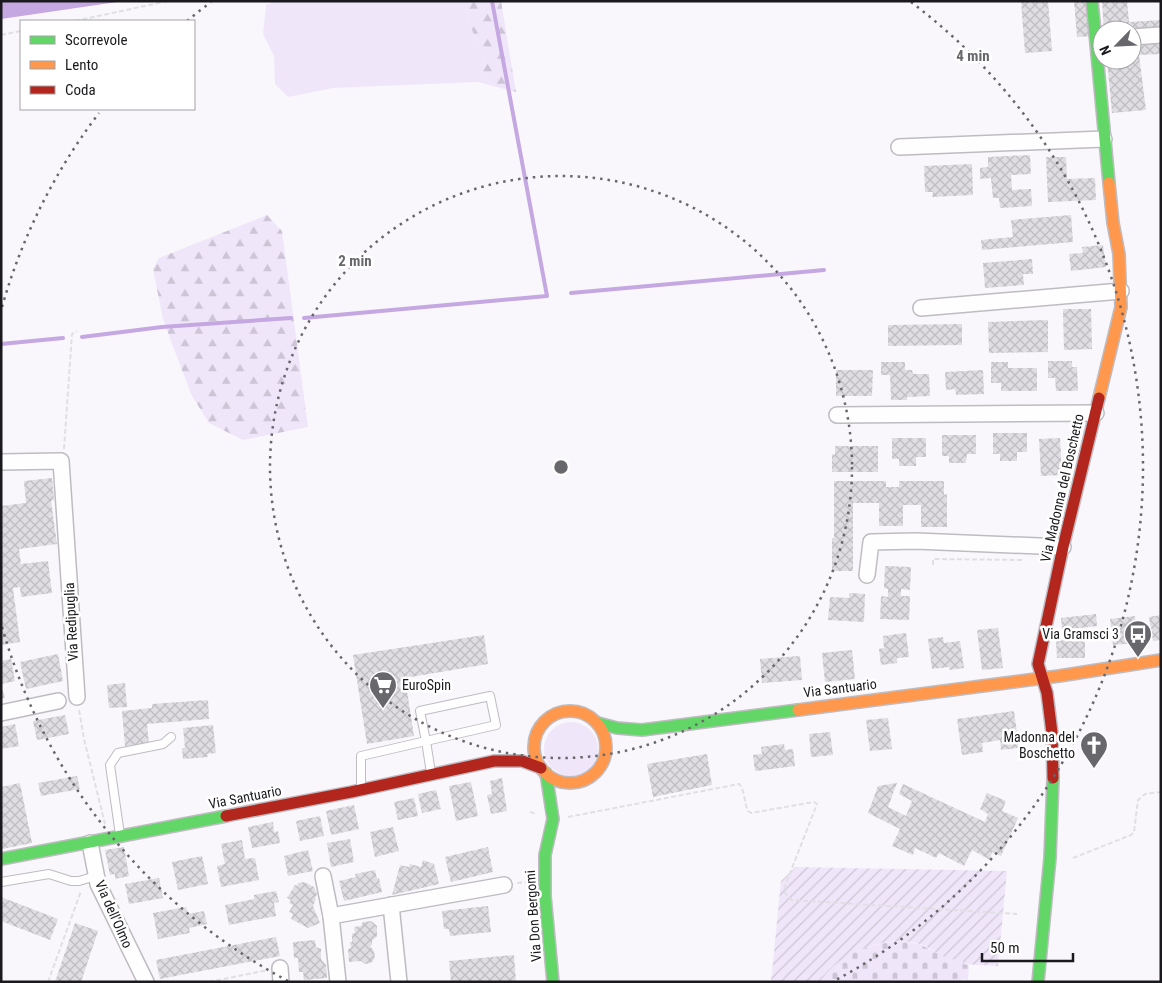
<svg xmlns="http://www.w3.org/2000/svg" width="1162" height="983" viewBox="0 0 1162 983" font-family="'Roboto Condensed',sans-serif">
<style>
.grass{fill:#f0e6fa}
.forest{fill:url(#forest-firs)}
.cemetery{fill:url(#cemetery-stones)}
.garden{fill:url(#garden-furrows)}
.water{fill:#c5a7e1}
.lines{fill:none;stroke-linecap:round;stroke-linejoin:round}
.stream{stroke:#c5a7e1;stroke-width:4}
.building{fill:url(#building-cross-hatch)}
.lane-casing{stroke:#bebcc1;stroke-width:10}
.street-casing{stroke:#bebcc1;stroke-width:18}
.fast-casing{stroke:#bebcc1;stroke-width:14}
.slow-casing{stroke:#bebcc1;stroke-width:14}
.jam-casing{stroke:#bebcc1;stroke-width:14}
.path{stroke:#e0dfe2;stroke-width:2;stroke-dasharray:5 2.5;stroke-linecap:butt}
.lane{stroke:#fefeff;stroke-width:8}
.street{stroke:#fefeff;stroke-width:15}
.fast{stroke:#63d668;stroke-width:11}
.slow{stroke:#ff974d;stroke-width:11}
.jam{stroke:#b3261e;stroke-width:11}
.ring{fill:none;stroke:#68676b;stroke-width:2.5;stroke-dasharray:2.5 5}
.labels{text-anchor:middle;dominant-baseline:central;stroke-width:5;stroke-linejoin:round;paint-order:stroke}
.street-label{font-size:14px;fill:#1a191d;stroke:#fff}
.poi-label{font-size:14px;fill:#1a191d;stroke:#fff;text-anchor:end}
.centre{fill:#68676b;stroke:#fff;stroke-width:2.5}
.ring-label{font-size:15px;text-anchor:middle;font-weight:bold;fill:#68676b;stroke:#fff;stroke-width:5;stroke-linejoin:round;paint-order:stroke}
</style>
<defs>
<pattern id="forest-firs" width="22" height="20" patternUnits="userSpaceOnUse" patternTransform="scale(1.25)"><rect width="22" height="20" fill="#f0e6fa"/><path d="M5 1l3.5 6h-7zM16 11l3.5 6h-7z" fill="#cdc5d6"/></pattern>
<pattern id="cemetery-stones" width="16" height="16" patternUnits="userSpaceOnUse" patternTransform="scale(1.25)"><rect width="16" height="16" fill="#f0e6fa"/><path d="M2 7V4a2 2 0 0 1 4 0v3zM10 15v-3a2 2 0 0 1 4 0v3z" fill="#cdc5d6"/></pattern>
<pattern id="garden-furrows" width="10" height="10" patternUnits="userSpaceOnUse" patternTransform="scale(1.25)"><rect width="10" height="10" fill="#f0e6fa"/><path d="M-1 1l2-2M0 10L10 0M9 11l2-2" fill="none" stroke="#cdc5d6"/></pattern>
<pattern id="building-cross-hatch" width="8" height="8" patternUnits="userSpaceOnUse" patternTransform="scale(1.25)"><rect width="8" height="8" fill="#dfdde1"/><path d="M0 0l8 8M0 8l8-8" fill="none" stroke="#bfbdc1"/></pattern>
</defs>
<rect width="100%" height="100%" fill="#f9f7fc"/>
<!-- grass -->
<g class="grass">
<path d="M 276,1 L 465,1 L 470,24 L 485,66 L 478,82 L 333,88 L 288,97 L 275,84 L 274,56 L 263,34 L 266,5 Z"/>
<circle cx="571" cy="749" r="27"/>
</g>
<!-- forest -->
<g class="forest">
<path d="M 465,1 L 501,1 L 516,92 L 478,82 L 485,66 L 470,24 Z"/>
<path d="M 267,215 L 282,231 L 308,427 L 243,440 L 209,423 L 192,396 L 172,344 L 163,319 L 153,269 L 159,258 Z"/>
</g>
<!-- cemetery -->
<path class="cemetery" d="M 900,941 L 919,944 L 948,958 L 963,959 L 963,964 L 969,965 L 968,980 L 961,979 L 961,982 L 820,982 C 837,954 870,944 900,941 Z"/>
<!-- garden -->
<path class="garden" d="M 796,867 L 1007,871 L 998,966 L 963,964 L 963,959 C 958,959 952,960 948,958 C 938,955 930,947 920,944 C 887,934 838,953 820,982 L 771,982 L 781,881 Z"/>
<!-- water -->
<path class="water" d="M 1,1 L 124,1 L 1,19 Z"/>
<g class="lines">
<!-- stream -->
<g class="stream">
<path d="M 571,293 L 824,270"/>
<path d="M 304,318 L 547,296 L 492,1"/>
<path d="M 82,337 L 162,327 L 291,318"/>
<path d="M 1,344 L 63,338"/>
</g>
</g>
<!-- building -->
<g class="building">
<path d="M 1021,1 L 1048,1 L 1052,51 L 1025,53 Z"/>
<path d="M 1074,1 L 1090,1 L 1093,36 L 1077,37 Z"/>
<path d="M 1102,1 L 1127,1 L 1129,22 L 1161,20 L 1161,31 L 1104,30 Z"/>
<path d="M 1161,39 L 1161,54 L 1139,55 L 1146,110 L 1112,113 L 1107,60 L 1132,60 L 1132,43 Z"/>
<path d="M 1030,155 L 1031,174 L 1011,175 L 1012,190 L 1031,189 L 1032,206 L 1000,208 L 999,198 L 993,198 L 991,178 L 980,179 L 980,168 L 988,167 L 988,157 Z"/>
<path d="M 1046,157 L 1066,157 L 1067,179 L 1095,178 L 1096,200 L 1048,202 Z"/>
<path d="M 972,164 L 973,195 L 932,197 L 933,192 L 925,192 L 924,166 Z"/>
<path d="M 1071,215 L 1073,242 L 982,250 L 981,240 L 1013,237 L 1011,220 Z"/>
<path d="M 1103,245 L 1106,267 L 1071,271 L 1069,254 L 1083,253 L 1082,247 Z"/>
<path d="M 1032,259 L 1033,274 L 1023,274 L 1024,285 L 985,288 L 983,263 Z"/>
<path d="M 1063,309 L 1091,309 L 1092,349 L 1064,350 Z"/>
<path d="M 1048,320 L 1048,352 L 989,353 L 988,322 Z"/>
<path d="M 962,324 L 962,345 L 888,346 L 888,325 Z"/>
<path d="M 1048,361 L 1072,361 L 1072,367 L 1077,367 L 1078,391 L 1056,391 L 1055,378 L 1048,378 Z"/>
<path d="M 881,362 L 905,362 L 905,370 L 912,370 L 913,374 L 929,374 L 930,396 L 907,397 L 907,400 L 891,400 L 890,375 L 881,375 Z"/>
<path d="M 991,362 L 1008,362 L 1008,368 L 1037,368 L 1037,391 L 1001,391 L 1001,383 L 991,383 Z"/>
<path d="M 836,370 L 873,370 L 872,396 L 836,396 Z"/>
<path d="M 983,370 L 984,394 L 956,395 L 955,389 L 946,390 L 945,372 Z"/>
<path d="M 993,433 L 1027,433 L 1027,452 L 1017,452 L 1017,461 L 1000,461 L 1000,454 L 993,454 Z"/>
<path d="M 942,435 L 976,435 L 976,454 L 967,454 L 966,463 L 949,463 L 949,456 L 942,456 Z"/>
<path d="M 892,438 L 926,438 L 926,457 L 916,457 L 916,466 L 899,466 L 899,459 L 892,459 Z"/>
<path d="M 1060,438 L 1062,475 L 1041,476 L 1039,439 Z"/>
<path d="M 835,446 L 878,446 L 878,472 L 832,472 L 832,454 L 835,455 Z"/>
<path d="M 52,478 L 54,500 L 51,501 L 57,544 L 19,549 L 21,564 L 48,561 L 52,593 L 21,597 L 20,587 L 13,588 L 20,642 L 1,645 L 1,506 L 26,503 L 24,481 Z"/>
<path d="M 834,481 L 886,481 L 886,487 L 899,487 L 899,481 L 944,481 L 944,495 L 947,494 L 947,527 L 921,527 L 921,505 L 903,505 L 903,526 L 879,526 L 879,503 L 853,503 L 853,571 L 832,571 L 832,538 L 834,538 Z"/>
<path d="M 885,566 L 911,567 L 910,590 L 901,589 L 901,596 L 910,596 L 909,620 L 880,619 L 881,596 L 888,597 L 888,589 L 884,588 Z"/>
<path d="M 849,593 L 865,594 L 864,622 L 828,620 L 830,597 L 849,598 Z"/>
<path d="M 1096,614 L 1097,626 L 1062,630 L 1061,618 Z"/>
<path d="M 1161,615 L 1161,640 L 1153,641 L 1149,617 Z"/>
<path d="M 1135,616 L 1138,643 L 1113,645 L 1110,619 Z"/>
<path d="M 998,628 L 1003,668 L 982,670 L 977,630 Z"/>
<path d="M 906,633 L 909,657 L 897,658 L 897,663 L 881,665 L 879,649 L 884,648 L 883,636 Z"/>
<path d="M 484,635 L 488,664 L 405,678 L 414,736 L 367,744 L 353,655 Z"/>
<path d="M 943,637 L 944,643 L 960,641 L 964,668 L 950,670 L 949,667 L 932,669 L 928,639 Z"/>
<path d="M 1056,640 L 1085,640 L 1085,658 L 1057,658 Z"/>
<path d="M 852,650 L 855,679 L 825,682 L 822,653 Z"/>
<path d="M 58,654 L 63,681 L 26,689 L 20,662 Z"/>
<path d="M 800,656 L 802,680 L 762,683 L 760,659 Z"/>
<path d="M 11,659 L 15,681 L 1,684 L 1,661 Z"/>
<path d="M 125,683 L 127,707 L 109,708 L 107,685 Z"/>
<path d="M 1,685 L 5,698 L 1,699 Z"/>
<path d="M 208,700 L 209,719 L 147,724 L 149,744 L 125,746 L 122,711 L 152,708 L 152,704 Z"/>
<path d="M 1014,711 L 1019,748 L 1001,750 L 1000,740 L 982,743 L 983,752 L 962,755 L 957,719 Z"/>
<path d="M 65,715 L 69,734 L 37,740 L 33,721 Z"/>
<path d="M 888,718 L 892,749 L 870,751 L 866,720 Z"/>
<path d="M 15,724 L 19,746 L 1,749 L 1,727 Z"/>
<path d="M 213,725 L 216,753 L 207,754 L 208,757 L 183,759 L 182,748 L 185,748 L 183,728 Z"/>
<path d="M 830,732 L 833,755 L 811,757 L 809,734 Z"/>
<path d="M 784,744 L 785,750 L 793,749 L 795,766 L 755,771 L 753,755 L 762,754 L 761,747 Z"/>
<path d="M 707,754 L 712,785 L 653,797 L 647,764 Z"/>
<path d="M 77,776 L 80,789 L 41,796 L 38,783 Z"/>
<path d="M 502,778 L 507,811 L 491,814 L 487,795 L 492,794 L 490,781 Z"/>
<path d="M 471,782 L 478,816 L 456,821 L 449,786 Z"/>
<path d="M 20,783 L 32,843 L 2,849 L 1,787 Z"/>
<path d="M 897,783 L 888,807 L 906,816 L 912,801 L 899,794 L 903,784 L 985,822 L 988,814 L 980,809 L 987,793 L 1006,801 L 1002,811 L 1018,818 L 1001,856 L 992,852 L 990,860 L 972,850 L 964,866 L 939,853 L 936,858 L 915,848 L 913,855 L 892,846 L 900,829 L 868,813 L 878,786 Z"/>
<path d="M 436,790 L 441,809 L 422,813 L 418,794 Z"/>
<path d="M 414,798 L 418,816 L 398,820 L 394,802 Z"/>
<path d="M 354,805 L 359,829 L 331,835 L 326,811 Z"/>
<path d="M 320,816 L 324,836 L 300,841 L 296,821 Z"/>
<path d="M 273,822 L 274,832 L 278,831 L 280,843 L 252,848 L 248,827 Z"/>
<path d="M 393,827 L 399,851 L 375,857 L 370,832 Z"/>
<path d="M 350,839 L 354,862 L 331,867 L 327,843 Z"/>
<path d="M 242,840 L 245,859 L 255,858 L 259,880 L 221,887 L 217,866 L 225,864 L 221,844 Z"/>
<path d="M 124,847 L 129,876 L 115,879 L 115,874 L 110,875 L 105,850 Z"/>
<path d="M 488,847 L 493,872 L 451,882 L 445,857 Z"/>
<path d="M 308,850 L 313,871 L 288,876 L 284,856 Z"/>
<path d="M 202,856 L 208,884 L 178,890 L 172,862 Z"/>
<path d="M 423,860 L 434,864 L 439,884 L 392,895 L 400,865 L 409,867 L 410,864 L 421,867 Z"/>
<path d="M 375,870 L 377,879 L 379,878 L 382,892 L 344,901 L 339,881 L 356,877 L 355,874 Z"/>
<path d="M 159,878 L 163,898 L 129,904 L 125,884 Z"/>
<path d="M 304,882 L 314,887 L 317,894 L 315,898 L 316,899 L 313,906 L 320,923 L 308,928 L 291,919 L 293,914 L 289,912 L 293,905 L 289,903 L 291,900 L 287,898 L 295,885 L 297,886 L 298,883 Z"/>
<path d="M 276,891 L 279,902 L 274,903 L 276,916 L 229,925 L 225,905 L 254,899 L 254,895 Z"/>
<path d="M 1,897 L 58,919 L 50,940 L 1,921 Z"/>
<path d="M 488,906 L 491,932 L 450,936 L 449,929 L 444,929 L 442,911 Z"/>
<path d="M 186,907 L 188,914 L 204,911 L 207,924 L 189,928 L 190,933 L 158,939 L 153,913 Z"/>
<path d="M 371,921 L 377,926 L 377,936 L 372,941 L 372,945 L 370,946 L 374,951 L 375,958 L 371,963 L 365,964 L 361,961 L 349,962 L 348,949 L 351,948 L 350,942 L 352,942 L 352,934 L 355,933 L 354,927 L 361,926 L 363,922 Z"/>
<path d="M 75,923 L 98,931 L 81,982 L 55,982 Z"/>
<path d="M 276,937 L 280,956 L 160,979 L 156,960 Z"/>
<path d="M 315,940 L 316,947 L 321,949 L 321,959 L 326,965 L 327,978 L 304,980 L 303,972 L 299,972 L 298,958 L 294,958 L 293,942 Z"/>
<path d="M 514,955 L 516,982 L 451,982 L 449,961 Z"/>
</g>
<g class="lines">
<!-- lane casing -->
<g class="lane-casing">
<g id="lane">
<path d="M 361,789 L 361,756 L 426,741 L 420,711 L 490,696 L 496,725 L 426,741 L 431,773"/>
<path d="M 120,835 L 110,765 L 118,753 L 163,744 L 171,737"/>
<path d="M 1,882 L 49,874 L 71,881 L 79,881 L 96,876"/>
</g>
</g>
<!-- street casing -->
<g class="street-casing">
<g id="street">
<path d="M 1132,37 L 1161,35"/>
<path d="M 899,147 L 1104,139"/>
<path d="M 921,308 L 1121,291"/>
<path d="M 837,415 L 1096,413"/>
<path d="M 1,462 L 61,461 L 77,697"/>
<path d="M 867,575 L 871,542 L 916,541 L 1063,547"/>
<path d="M 1,713 L 58,701"/>
<path d="M 90,843 L 98,884 L 146,982"/>
<path d="M 323,876 L 331,916"/>
<path d="M 391,905 L 399,982"/>
<path d="M 280,968 L 281,982"/>
<path d="M 338,982 L 331,916 L 504,885"/>
</g>
</g>
<!-- fast casing -->
<g class="fast-casing">
<g id="fast">
<path d="M 1092,1 L 1109,183"/>
<path d="M 598,723 L 617,728 L 642,730 L 798,710"/>
<path d="M 546,773 L 553,819 L 545,855 L 545,896 L 553,982"/>
<path d="M 1,859 L 226,816"/>
<path d="M 1038,982 L 1050,858 L 1053,778"/>
</g>
</g>
<!-- slow casing -->
<g class="slow-casing">
<g id="slow">
<path d="M 1099,398 L 1121,307 L 1119,254 L 1113,223 L 1109,183"/>
<path d="M 798,710 L 1059,676 L 1161,660"/>
<circle cx="570" cy="747" r="36"/>
</g>
</g>
<!-- jam casing -->
<g class="jam-casing">
<g id="jam">
<path d="M 1053,778 L 1052,733 L 1047,693 L 1038,664 L 1063,547 L 1099,398"/>
<path d="M 226,816 L 351,792 L 494,761 L 522,761 L 541,768"/>
</g>
</g>
<!-- path -->
<g class="path">
<path d="M 75,21 L 168,1"/>
<path d="M 1,35 L 21,31"/>
<path d="M 64,449 L 72,334 L 77,331"/>
<path d="M 933,565 L 933,559 L 1023,560"/>
<path d="M 79,710 L 84,739 L 105,824"/>
<path d="M 530,812 L 537,814"/>
<path d="M 568,817 L 739,784 C 745,790 744,803 748,811 L 751,813 L 814,802 L 817,804 L 785,886 L 785,893 L 792,900 L 1017,914"/>
<path d="M 1073,858 L 1131,835 L 1134,832 L 1138,800 L 1145,794 L 1161,792"/>
<path d="M 517,883 L 529,882"/>
<path d="M 1,982 L 2,982"/>
<path d="M 48,982 L 81,891"/>
<path d="M 209,982 L 268,970"/>
</g>
<!-- lane -->
<use href="#lane" class="lane"/>
<!-- street -->
<use href="#street" class="street"/>
<!-- fast -->
<use href="#fast" class="fast"/>
<!-- slow -->
<use href="#slow" class="slow"/>
<!-- jam -->
<use href="#jam" class="jam"/>
</g>
<!-- distance rings -->
<g class="ring">
<circle cx="561" cy="467" r="291"/>
<path d="M288 981A582 582 0 0 1 2 627M2 307A582 582 0 0 1 99 113M187 21A582 582 0 0 1 211 2M911 2A582 582 0 0 1 834 981"/>
</g>
<!-- icons -->
<defs>
<g id="bus-pin" transform="scale(1.4375)"><path d="M0 17L-7.5 6A9.5 9.5 0 1 1 7.5 6Z" fill="#68676b" stroke="#fff"/><path d="M-5-6H5V4H4V6H2V4H-2V6H-4V4H-5ZM-3.5-4V0h7V-4ZM-3.5 1.2v1.5H-2V1.2ZM2 1.2v1.5H3.5V1.2Z" fill="#fff"/></g>
<g id="supermarket-pin" transform="scale(1.4375)"><path d="M0 17L-7.5 6A9.5 9.5 0 1 1 7.5 6Z" fill="#68676b" stroke="#fff"/><path d="M-6-5.5h2.5l.6 2H6L4.5 2H-2.5L-4.4-4H-6ZM-1.5 3.2a1.3 1.3 0 1 0 .1 0ZM3 3.2a1.3 1.3 0 1 0 .1 0Z" fill="#fff"/></g>
<g id="church-pin" transform="scale(1.4375)"><path d="M0 17L-7.5 6A9.5 9.5 0 1 1 7.5 6Z" fill="#68676b" stroke="#fff"/><path d="M-1.2-6h2.4v3.5h3.3v2.4h-3.3V6h-2.4V-.1h-3.3v-2.4h3.3Z" fill="#fff"/></g>
</defs>
<g fill-rule="evenodd">
<use href="#bus-pin" x="1138" y="634"/>
<use href="#supermarket-pin" x="383" y="685"/>
<use href="#church-pin" x="1094" y="745"/>
</g>
<g class="labels">
<!-- street labels -->
<g class="street-label">
<text transform="translate(1062 488) rotate(-77)">Via Madonna del Boschetto</text>
<text transform="translate(71 622) rotate(-93)">Via Redipuglia</text>
<text transform="translate(840 688) rotate(-7)">Via Santuario</text>
<text transform="translate(245 797) rotate(-11)">Via Santuario</text>
<text transform="translate(114 914) rotate(66)">Via dell'Olmo</text>
<text transform="translate(533 916) rotate(-94)">Via Don Bergomi</text>
</g>
<!-- poi labels -->
<g class="poi-label">
<text x="1119" y="634">Via Gramsci 3</text>
<text x="402" y="685" text-anchor="start">EuroSpin</text>
<text x="1075" y="737">Madonna del<tspan x="1075" dy="16">Boschetto</tspan></text>
</g>
</g>
<circle cx="561" cy="467" r="8" class="centre"/>
<g class="ring-label">
<text x="973" y="61">4 min</text>
<text x="355" y="266">2 min</text>
</g>
<!-- border -->
<rect width="1162" height="983" fill="none" stroke="#1a191d" stroke-width="5"/>
<!-- legend -->
<rect x="20" y="20" width="175" height="90" fill="#ffffff" stroke="#a3a3a5"/>
<rect x="30" y="36" width="25" height="8" fill="#63d668" stroke="#a3a3a5"/>
<text x="65" y="45" font-size="15" fill="#1a191d">Scorrevole</text>
<rect x="30" y="61" width="25" height="8" fill="#ff974d" stroke="#a3a3a5"/>
<text x="65" y="70" font-size="15" fill="#1a191d">Lento</text>
<rect x="30" y="86" width="25" height="8" fill="#b3261e" stroke="#a3a3a5"/>
<text x="65" y="95" font-size="15" fill="#1a191d">Coda</text>
<!-- north arrow -->
<g transform="translate(1117 45) rotate(246)"><circle r="24" fill="#ffffff" stroke="#a3a3a5"/>
<path d="M0-4L9 19L0 12L-9 19Z" fill="#68676b"/>
<text y="-8" font-size="14" font-weight="bold" text-anchor="middle" fill="#1a191d">N</text>
</g>
<!-- scale -->
<path d="M982 953v8h91v-8" fill="none" stroke="#1a191d" stroke-width="2.5"/>
<text x="990" y="953" font-size="15" fill="#1a191d" stroke="#ffffff" stroke-width="4" paint-order="stroke">50 m</text>
</svg>
